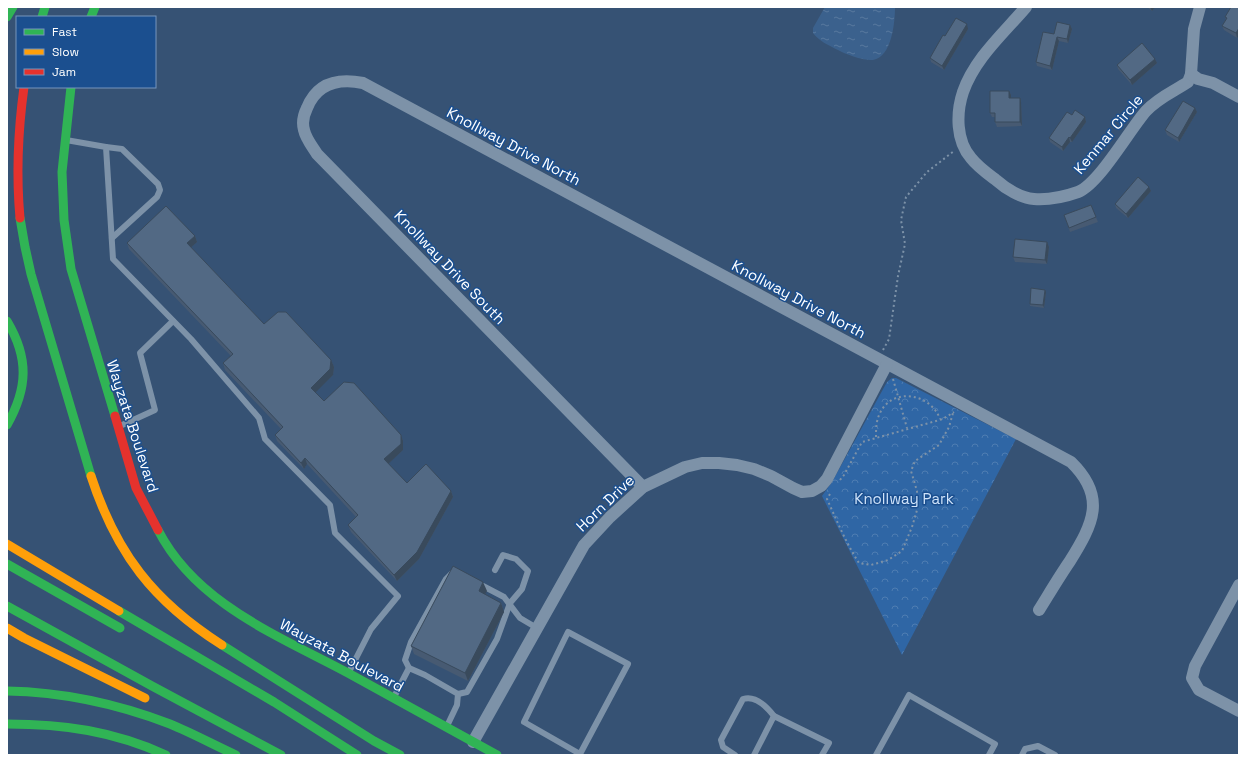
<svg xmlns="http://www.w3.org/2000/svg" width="1246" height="762" viewBox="0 0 1246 762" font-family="'Space Grotesk',sans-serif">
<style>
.forest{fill:url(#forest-crowns)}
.water{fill:url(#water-ripples)}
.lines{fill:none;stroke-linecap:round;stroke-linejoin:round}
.path{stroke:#7d92a8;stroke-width:2;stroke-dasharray:2 3;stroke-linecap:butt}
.lane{stroke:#7d92a8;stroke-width:6}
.street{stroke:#7d92a8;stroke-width:12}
.fast{stroke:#30b455;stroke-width:9}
.slow{stroke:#ff9f0a;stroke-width:9}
.jam{stroke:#e5322d;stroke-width:9}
.wall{fill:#475a72}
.shaded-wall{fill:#394a5c}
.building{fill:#526984;stroke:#394a5c}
.labels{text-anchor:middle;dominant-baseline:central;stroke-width:3;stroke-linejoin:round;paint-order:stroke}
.street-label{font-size:15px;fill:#fff;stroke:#1b4f8f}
.park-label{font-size:15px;fill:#cfe3fa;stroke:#1b4f8f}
</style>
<defs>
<pattern id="forest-crowns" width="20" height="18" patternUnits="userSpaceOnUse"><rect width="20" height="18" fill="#2f66a5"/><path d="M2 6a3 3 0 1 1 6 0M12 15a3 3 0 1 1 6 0" fill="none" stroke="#4e7db2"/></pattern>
<pattern id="water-ripples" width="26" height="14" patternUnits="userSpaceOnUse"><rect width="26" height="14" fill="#3b618d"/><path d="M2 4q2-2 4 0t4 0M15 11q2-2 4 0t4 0" fill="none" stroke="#58799e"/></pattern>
</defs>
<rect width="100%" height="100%" fill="#365274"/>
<!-- forest -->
<path class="forest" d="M 892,378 L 896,378 L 1016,439 L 902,655 L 822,496 L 832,482 L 887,382 Z"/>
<!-- water -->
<path class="water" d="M 825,7 L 895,7 C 895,22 892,57 873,60 C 864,61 845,54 838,50 C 828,45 819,41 813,33 L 813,28 Z"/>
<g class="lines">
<!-- path -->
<g class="path">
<path d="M 883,350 L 889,339 L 898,276 L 905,244 L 901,220 L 906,197 L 927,172 L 954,151"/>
<path d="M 893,379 L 907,428"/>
<path d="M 876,437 C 876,429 876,421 880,413 C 893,386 931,394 940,419"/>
<path d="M 840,480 L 844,475 L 862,442 L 943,419 L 954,412"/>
<path d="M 830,494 L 827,499 C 837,521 846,543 859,563 L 871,565 L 888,560 L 902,551 L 912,527 L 917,510 L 917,491 L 911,471 L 915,461 L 939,445 L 949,427 L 953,413"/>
</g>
<!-- lane -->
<g class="lane">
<path d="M 66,140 L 106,147 L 113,259 L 191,339 L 259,418 L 265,439 L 330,505 L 335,533 L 398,596 L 371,629 L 349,672"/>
<path d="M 106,147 L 122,149 L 158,184 L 160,190 L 157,197 L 112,238"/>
<path d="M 120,426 L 155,410 L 140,353 L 173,321"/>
<path d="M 483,586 L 504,597 L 520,618 L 537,628"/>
<path d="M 568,632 L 628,664 L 580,754 L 524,722 Z"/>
<path d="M 409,668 L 405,660 L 411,642 L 446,579 L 452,573"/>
<path d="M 458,694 L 467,692 L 497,639 L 510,603 L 522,589 L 528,571 L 516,559 L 503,555 L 495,570"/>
<path d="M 394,697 L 409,668 L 425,675 L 458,694 L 457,705 L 447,726"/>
<path d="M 735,755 L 723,747 L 721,740 L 743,699 C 755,695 767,707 774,716"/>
<path d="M 754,755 L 774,716 L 829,743 L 822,755"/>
<path d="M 876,755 L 909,695 L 995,744 L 989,755"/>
<path d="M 1022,755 L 1025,749 L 1038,746 L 1055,755"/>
</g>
<!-- street -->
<g class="street">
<path d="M 1026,7 C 1003,34 975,58 963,92 C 956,113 956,141 971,158 C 978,167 988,174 996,180 C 1006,189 1021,198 1034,199 C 1049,200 1064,197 1078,192 C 1099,184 1130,129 1146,111 C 1159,97 1173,92 1188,82 L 1191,74 L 1194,29 L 1200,7"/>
<path d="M 1191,74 L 1198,79 L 1213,83 L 1239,97"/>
<path d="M 643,487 L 317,154 C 312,146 306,139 304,130 C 302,123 304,114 307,108 C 317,83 338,78 363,83 L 1071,462 C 1107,497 1093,524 1070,561 C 1059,577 1049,594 1039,610"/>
<path d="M 1239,585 L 1195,666 L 1192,678 L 1199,690 L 1239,711"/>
<path d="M 473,742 L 584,545 L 610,517 L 643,487 L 685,467 L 702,463 L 719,463 L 737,465 L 754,469 L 771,476 L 793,488 L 802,492 L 812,491 L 821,486 L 827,479 L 887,364"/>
</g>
<!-- fast -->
<g class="fast">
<path d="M 7,17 L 13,7"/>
<path d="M 42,17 L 45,7"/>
<path d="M 91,17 L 95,7"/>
<path d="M 71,87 L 62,172 L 64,220 L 71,269 L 115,416"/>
<path d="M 20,218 L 25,247 L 31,274 L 91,476"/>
<path d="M 7,321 C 29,358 28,388 7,425"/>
<path d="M 158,530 C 196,604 279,636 348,673 C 398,700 447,728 497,755"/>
<path d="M 7,564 L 120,628"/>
<path d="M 7,606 L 152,686 L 281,755"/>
<path d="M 119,611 L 274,702 L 357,755"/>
<path d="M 222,645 L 374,741 L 400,755"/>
<path d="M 7,691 C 63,692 118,704 170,724 C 192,733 214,745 236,755"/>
<path d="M 7,724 C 64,724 113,731 166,755"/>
</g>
<!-- slow -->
<g class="slow">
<path d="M 91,476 C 116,553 153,601 222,645"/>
<path d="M 7,544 L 119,611"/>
<path d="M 7,628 L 24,638 L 145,698"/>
</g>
<!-- jam -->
<g class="jam">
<path d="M 20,218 C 16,174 18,131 24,87"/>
<path d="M 115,416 L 136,488 L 158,530"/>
</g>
</g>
<!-- wall -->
<g class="wall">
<path d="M 1147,7 L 1155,7 L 1152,11 Z"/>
<path d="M 1239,7 L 1239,35 L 1237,38 L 1224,30 L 1222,26 L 1226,19 L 1225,17 Z"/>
<path d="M 1070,25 L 1072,29 L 1068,43 L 1059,41 L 1052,70 L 1037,66 L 1036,62 L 1054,34 Z"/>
<path d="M 968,29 L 944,70 L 931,62 L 930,58 L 945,36 Z"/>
<path d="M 1155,59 L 1157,63 L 1132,85 L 1118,69 L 1117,65 Z"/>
<path d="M 1009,91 L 1011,95 L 1011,98 L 1020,98 L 1021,102 L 1022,126 L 997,127 L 995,122 L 995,117 L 992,117 L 990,113 Z"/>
<path d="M 1195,108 L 1197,112 L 1179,142 L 1167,135 L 1165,130 Z"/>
<path d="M 1072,115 L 1085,117 L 1086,122 L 1072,142 L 1070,142 L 1063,151 L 1050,142 L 1049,138 Z"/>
<path d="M 1149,187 L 1151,191 L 1128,218 L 1116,208 L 1115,204 Z"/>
<path d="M 1091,205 L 1098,222 L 1070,232 L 1064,215 Z"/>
<path d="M 195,236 L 197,242 L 191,247 L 264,324 L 331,360 L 334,367 L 333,375 L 315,392 L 324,401 L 401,435 L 403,441 L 403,450 L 388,464 L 407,483 L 451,491 L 453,497 L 419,559 L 397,581 L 351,532 L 348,525 L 356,517 L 307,464 L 304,469 L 277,441 L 275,435 L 281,429 L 225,370 L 223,363 L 231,356 L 129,249 L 127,243 Z"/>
<path d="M 1047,242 L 1049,247 L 1047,264 L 1015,262 L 1013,257 Z"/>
<path d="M 1045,290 L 1046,292 L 1044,308 L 1030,306 L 1030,304 Z"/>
<path d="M 487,591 L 485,594 L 501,603 L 504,612 L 468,681 L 414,654 L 411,646 Z"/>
</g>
<!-- shaded-wall -->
<g class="shaded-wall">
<path d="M 1150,7 L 1155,7 L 1152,11 Z"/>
<path d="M 967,24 L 968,29 L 944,70 L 942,66 Z"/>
<path d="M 1070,25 L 1072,29 L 1068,43 L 1067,39 Z"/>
<path d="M 1239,28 L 1239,35 L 1237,38 L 1236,33 Z"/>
<path d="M 1057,37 L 1059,41 L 1052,70 L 1050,66 Z"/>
<path d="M 1155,59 L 1157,63 L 1132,85 L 1130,80 Z"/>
<path d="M 1009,91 L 1011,95 L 1011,102 L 1009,98 Z"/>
<path d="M 1020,98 L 1021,102 L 1022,126 L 1020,122 Z"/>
<path d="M 1195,108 L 1197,112 L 1179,142 L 1178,138 Z"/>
<path d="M 1085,117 L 1086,122 L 1072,142 L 1070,138 Z"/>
<path d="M 1069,137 L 1070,142 L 1063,151 L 1062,147 Z"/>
<path d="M 1149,187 L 1151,191 L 1128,218 L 1126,214 Z"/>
<path d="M 195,236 L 197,242 L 189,249 L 187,243 Z"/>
<path d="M 1047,242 L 1049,247 L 1047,264 L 1045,260 Z"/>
<path d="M 1045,290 L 1046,292 L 1044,308 L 1043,305 Z"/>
<path d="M 331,360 L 334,367 L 333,375 L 314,394 L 311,388 Z"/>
<path d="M 401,435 L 403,441 L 403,450 L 386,466 L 384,459 Z"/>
<path d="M 305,458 L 307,464 L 304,469 L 301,463 Z"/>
<path d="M 451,491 L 453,497 L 419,559 L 397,581 L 394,575 Z"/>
<path d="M 483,582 L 487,591 L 482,599 L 479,591 Z"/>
<path d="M 501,603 L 504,612 L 468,681 L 465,673 Z"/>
</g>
<!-- building -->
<g class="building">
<path d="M 1231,7 L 1239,7 L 1239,28 L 1236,33 L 1222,26 L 1227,18 L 1225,17 Z"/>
<path d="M 956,18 L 967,24 L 942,66 L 930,58 L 943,35 L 945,36 Z"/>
<path d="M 1057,22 L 1070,25 L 1067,39 L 1057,37 L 1050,66 L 1036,62 L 1043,32 L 1054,34 Z"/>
<path d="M 1142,43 L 1155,59 L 1130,80 L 1117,65 Z"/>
<path d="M 990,91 L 1009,91 L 1009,98 L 1020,98 L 1020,122 L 995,122 L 995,113 L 990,113 Z"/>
<path d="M 1183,101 L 1195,108 L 1178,138 L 1165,130 Z"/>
<path d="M 1075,110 L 1085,117 L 1070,138 L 1069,137 L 1062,147 L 1049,138 L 1067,112 L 1072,115 Z"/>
<path d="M 1138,177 L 1149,187 L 1126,214 L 1115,204 Z"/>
<path d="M 1091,205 L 1096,217 L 1069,228 L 1064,215 Z"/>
<path d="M 166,206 L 195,236 L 187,243 L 264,324 L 278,312 L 286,312 L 331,360 L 330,369 L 311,388 L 324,401 L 344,382 L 354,383 L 401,435 L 401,444 L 384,459 L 407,483 L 426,464 L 451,491 L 417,552 L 394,575 L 348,525 L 358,515 L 305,458 L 301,463 L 275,435 L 283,427 L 223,363 L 233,354 L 127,243 Z"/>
<path d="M 1015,239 L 1047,242 L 1045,260 L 1013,257 Z"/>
<path d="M 1031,288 L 1045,290 L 1043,305 L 1030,304 Z"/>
<path d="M 453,566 L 483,582 L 479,591 L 501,603 L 465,673 L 411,646 Z"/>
</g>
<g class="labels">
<!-- street labels -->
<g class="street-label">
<text transform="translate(1108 134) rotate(-50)">Kenmar Circle</text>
<text transform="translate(514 146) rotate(28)">Knollway Drive North</text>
<text transform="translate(450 267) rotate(46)">Knollway Drive South</text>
<text transform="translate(799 299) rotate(28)">Knollway Drive North</text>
<text transform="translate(133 426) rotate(72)">Wayzata Boulevard</text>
<text transform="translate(605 503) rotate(-44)">Horn Drive</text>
<text transform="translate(342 655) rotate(28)">Wayzata Boulevard</text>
</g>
<!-- park labels -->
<g class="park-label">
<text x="904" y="498">Knollway Park</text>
</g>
</g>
<!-- border -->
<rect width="1246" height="762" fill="none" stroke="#ffffff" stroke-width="16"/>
<!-- legend -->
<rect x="16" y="16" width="140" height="72" fill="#1b4f8f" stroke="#7695bc"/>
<rect x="24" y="29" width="20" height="6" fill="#30b455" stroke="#7695bc"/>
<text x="52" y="36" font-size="12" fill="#ffffff">Fast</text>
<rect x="24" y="49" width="20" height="6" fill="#ff9f0a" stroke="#7695bc"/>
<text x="52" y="56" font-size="12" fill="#ffffff">Slow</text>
<rect x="24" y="69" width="20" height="6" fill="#e5322d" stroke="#7695bc"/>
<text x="52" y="76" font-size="12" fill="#ffffff">Jam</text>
</svg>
